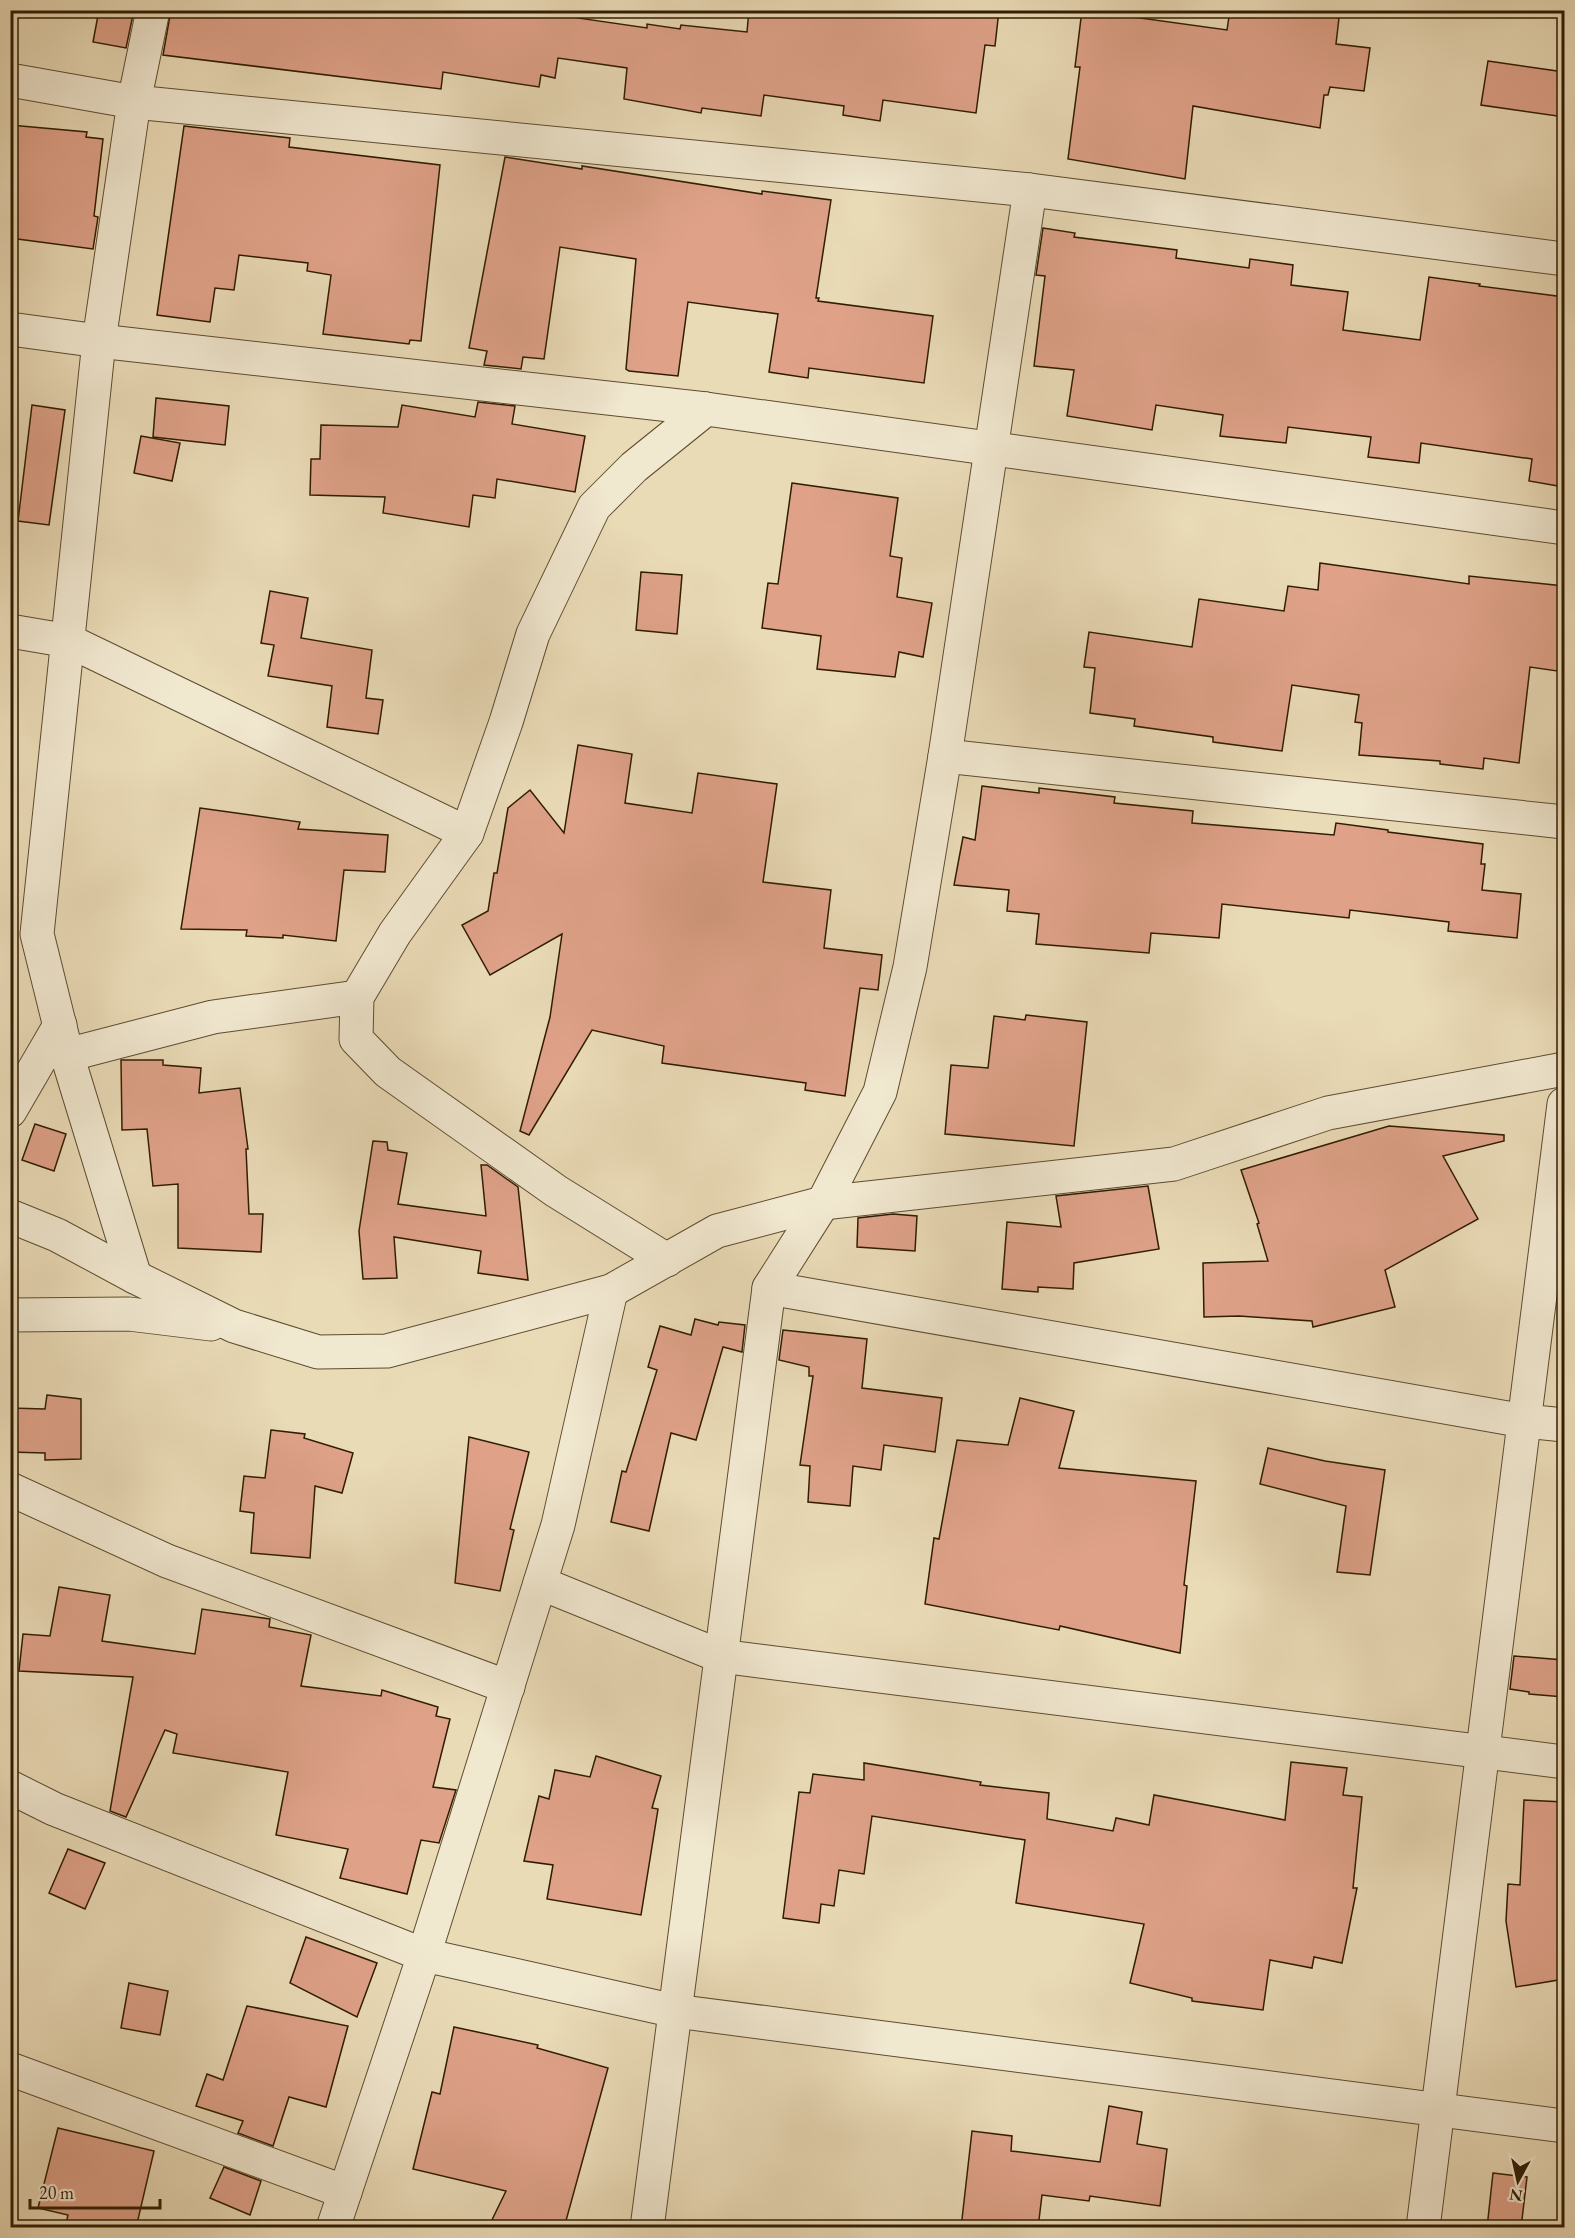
<svg xmlns="http://www.w3.org/2000/svg" width="1575" height="2238" viewBox="0 0 1575 2238" font-family="'EB Garamond',serif">
<style>
.building{fill:#dfa289;stroke:#301c02;stroke-width:1.5}
.lines{fill:none;stroke-linecap:round;stroke-linejoin:round}
.street-casing{stroke:#5e4c2f;stroke-width:35}
.street{stroke:#f1e8d0;stroke-width:33}
</style>
<rect width="100%" height="100%" fill="#eadbb7"/>
<filter id="stains"><feTurbulence type="fractalNoise" baseFrequency=".00333" numOctaves="4"/><feColorMatrix values="0 0 0 0 .2 0 0 0 0 .09 0 0 0 0 .02 0 0 0 .5 -.17"/></filter>
<radialGradient id="worn" r=".72"><stop offset=".6" stop-color="#630" stop-opacity="0"/><stop offset="1" stop-color="#630" stop-opacity=".3"/></radialGradient>
<!-- building -->
<g class="building">
<path d="M 99,10 L 134,10 L 126,48 L 93,42 Z"/>
<path d="M 171,10 L 551,10 L 550,14 L 647,28 L 647,24 L 680,29 L 681,25 L 747,32 L 749,10 L 999,10 L 995,46 L 985,45 L 976,113 L 883,100 L 880,121 L 843,115 L 844,106 L 764,95 L 761,116 L 702,108 L 701,113 L 624,99 L 627,68 L 558,58 L 555,78 L 541,75 L 539,87 L 443,72 L 441,89 L 163,55 Z"/>
<path d="M 1082,10 L 1227,30 L 1230,10 L 1284,10 L 1339,18 L 1336,44 L 1370,48 L 1364,91 L 1330,87 L 1328,95 L 1324,95 L 1320,128 L 1193,106 L 1185,179 L 1068,159 L 1080,67 L 1075,67 Z"/>
<path d="M 1488,61 L 1564,72 L 1564,117 L 1481,105 Z"/>
<path d="M 10,125 L 87,132 L 86,137 L 103,139 L 94,216 L 98,217 L 93,249 L 10,238 Z"/>
<path d="M 184,126 L 290,138 L 289,147 L 440,165 L 421,341 L 410,340 L 409,344 L 323,334 L 331,275 L 307,271 L 308,263 L 239,255 L 234,290 L 215,288 L 210,322 L 157,315 Z"/>
<path d="M 505,157 L 582,169 L 582,166 L 762,194 L 762,191 L 831,200 L 816,298 L 819,298 L 818,301 L 933,316 L 924,383 L 809,368 L 808,378 L 769,372 L 778,314 L 688,302 L 678,376 L 629,371 L 626,369 L 636,259 L 560,247 L 544,359 L 523,357 L 521,369 L 484,365 L 487,351 L 469,348 Z"/>
<path d="M 1043,228 L 1075,233 L 1074,237 L 1177,250 L 1176,258 L 1249,268 L 1250,259 L 1293,265 L 1291,285 L 1348,292 L 1343,330 L 1420,340 L 1429,277 L 1480,284 L 1479,286 L 1564,297 L 1564,487 L 1529,481 L 1532,459 L 1421,443 L 1419,463 L 1368,457 L 1371,437 L 1288,427 L 1286,443 L 1220,436 L 1223,415 L 1156,405 L 1152,430 L 1067,416 L 1074,370 L 1034,366 L 1045,276 L 1036,275 Z"/>
<path d="M 156,398 L 229,406 L 225,445 L 153,437 Z"/>
<path d="M 478,402 L 515,406 L 512,424 L 585,436 L 575,492 L 497,479 L 495,498 L 473,495 L 469,527 L 383,513 L 385,497 L 310,495 L 311,459 L 320,459 L 321,425 L 398,427 L 402,405 L 475,417 Z"/>
<path d="M 32,405 L 65,410 L 49,525 L 18,521 Z"/>
<path d="M 141,436 L 180,443 L 172,481 L 134,473 Z"/>
<path d="M 792,483 L 898,498 L 890,556 L 902,558 L 897,597 L 932,603 L 923,657 L 899,652 L 895,677 L 817,669 L 821,636 L 762,628 L 768,583 L 778,584 Z"/>
<path d="M 1320,563 L 1469,584 L 1469,576 L 1564,586 L 1564,672 L 1530,667 L 1519,763 L 1484,758 L 1483,769 L 1440,764 L 1440,761 L 1359,755 L 1362,723 L 1355,722 L 1359,695 L 1292,685 L 1282,751 L 1213,742 L 1213,737 L 1134,726 L 1135,719 L 1090,713 L 1095,668 L 1084,667 L 1089,632 L 1192,647 L 1199,599 L 1284,611 L 1288,586 L 1318,590 Z"/>
<path d="M 641,572 L 682,575 L 677,634 L 636,630 Z"/>
<path d="M 270,591 L 308,598 L 301,638 L 372,650 L 366,698 L 383,700 L 378,734 L 327,727 L 332,686 L 268,676 L 274,645 L 261,643 Z"/>
<path d="M 578,745 L 632,754 L 625,803 L 692,813 L 698,773 L 777,784 L 763,882 L 831,890 L 824,948 L 882,955 L 878,990 L 860,988 L 845,1096 L 805,1090 L 806,1083 L 662,1063 L 664,1046 L 592,1030 L 529,1135 L 520,1131 L 550,1017 L 562,934 L 490,975 L 462,925 L 488,911 L 494,873 L 497,873 L 508,808 L 530,790 L 564,833 Z"/>
<path d="M 982,786 L 1039,793 L 1039,788 L 1115,797 L 1114,803 L 1193,811 L 1192,823 L 1334,835 L 1336,823 L 1388,830 L 1388,832 L 1483,844 L 1481,864 L 1485,864 L 1482,890 L 1521,894 L 1517,938 L 1448,931 L 1449,922 L 1350,910 L 1349,918 L 1222,904 L 1219,938 L 1151,933 L 1149,953 L 1036,944 L 1039,914 L 1007,911 L 1009,890 L 954,885 L 963,837 L 975,840 Z"/>
<path d="M 200,808 L 300,822 L 298,829 L 388,835 L 385,872 L 344,870 L 336,941 L 283,935 L 283,938 L 246,936 L 247,930 L 181,929 Z"/>
<path d="M 1026,1015 L 1087,1022 L 1074,1146 L 945,1134 L 951,1065 L 988,1068 L 994,1016 L 1025,1020 Z"/>
<path d="M 121,1060 L 163,1060 L 163,1065 L 201,1068 L 199,1093 L 240,1088 L 248,1149 L 246,1149 L 249,1214 L 263,1214 L 261,1252 L 178,1248 L 178,1184 L 153,1186 L 147,1129 L 122,1130 Z"/>
<path d="M 35,1124 L 66,1134 L 54,1171 L 22,1160 Z"/>
<path d="M 1389,1126 L 1504,1135 L 1504,1141 L 1443,1156 L 1478,1219 L 1385,1270 L 1395,1307 L 1313,1327 L 1312,1321 L 1239,1316 L 1204,1317 L 1203,1263 L 1268,1261 L 1257,1224 L 1259,1223 L 1241,1170 Z"/>
<path d="M 373,1141 L 387,1142 L 388,1150 L 407,1153 L 398,1204 L 486,1216 L 481,1165 L 487,1165 L 518,1187 L 528,1280 L 478,1273 L 481,1251 L 394,1237 L 397,1278 L 363,1279 L 359,1231 Z"/>
<path d="M 1148,1186 L 1159,1249 L 1074,1263 L 1073,1289 L 1038,1287 L 1038,1292 L 1002,1289 L 1007,1222 L 1061,1227 L 1056,1196 Z"/>
<path d="M 893,1214 L 917,1216 L 915,1251 L 857,1247 L 858,1218 Z"/>
<path d="M 695,1319 L 718,1325 L 719,1322 L 745,1325 L 742,1352 L 723,1347 L 696,1440 L 671,1433 L 649,1531 L 611,1522 L 622,1471 L 626,1472 L 657,1370 L 648,1367 L 660,1326 L 691,1335 Z"/>
<path d="M 783,1330 L 867,1339 L 862,1388 L 942,1398 L 935,1452 L 884,1445 L 881,1470 L 853,1466 L 850,1506 L 808,1502 L 810,1466 L 800,1465 L 813,1376 L 809,1376 L 809,1367 L 779,1360 Z"/>
<path d="M 47,1395 L 81,1399 L 81,1459 L 45,1460 L 45,1453 L 10,1452 L 10,1408 L 45,1409 Z"/>
<path d="M 1020,1398 L 1074,1411 L 1059,1468 L 1196,1481 L 1184,1585 L 1187,1586 L 1180,1653 L 1060,1626 L 1059,1630 L 925,1604 L 934,1538 L 939,1539 L 957,1440 L 1008,1445 Z"/>
<path d="M 271,1430 L 305,1434 L 304,1438 L 353,1453 L 342,1493 L 315,1486 L 310,1558 L 251,1553 L 254,1513 L 240,1511 L 244,1476 L 265,1478 Z"/>
<path d="M 469,1437 L 529,1452 L 510,1529 L 514,1530 L 500,1591 L 455,1583 Z"/>
<path d="M 1268,1448 L 1325,1461 L 1385,1470 L 1370,1575 L 1337,1572 L 1346,1506 L 1260,1484 Z"/>
<path d="M 59,1587 L 110,1595 L 102,1641 L 195,1654 L 202,1609 L 270,1619 L 269,1627 L 311,1635 L 301,1686 L 381,1696 L 382,1690 L 438,1707 L 436,1716 L 450,1719 L 433,1787 L 456,1790 L 439,1843 L 421,1840 L 407,1894 L 340,1878 L 348,1849 L 276,1835 L 288,1772 L 173,1753 L 177,1734 L 165,1730 L 126,1817 L 110,1811 L 133,1677 L 19,1671 L 23,1634 L 50,1636 Z"/>
<path d="M 1514,1656 L 1564,1660 L 1564,1697 L 1529,1694 L 1529,1692 L 1510,1689 Z"/>
<path d="M 596,1756 L 661,1776 L 652,1808 L 658,1809 L 641,1915 L 547,1899 L 553,1865 L 524,1861 L 539,1796 L 549,1799 L 555,1770 L 590,1777 Z"/>
<path d="M 1291,1762 L 1347,1768 L 1343,1795 L 1362,1797 L 1353,1888 L 1357,1888 L 1342,1963 L 1314,1957 L 1312,1968 L 1270,1960 L 1263,2010 L 1192,2001 L 1192,1998 L 1130,1983 L 1144,1924 L 1016,1903 L 1025,1840 L 872,1816 L 864,1874 L 839,1870 L 834,1906 L 821,1904 L 819,1923 L 783,1918 L 799,1792 L 810,1793 L 813,1774 L 864,1780 L 864,1763 L 981,1782 L 980,1785 L 1049,1793 L 1047,1819 L 1113,1831 L 1116,1818 L 1149,1825 L 1154,1795 L 1285,1820 Z"/>
<path d="M 1524,1800 L 1564,1802 L 1564,1979 L 1516,1987 L 1506,1921 L 1508,1884 L 1520,1885 Z"/>
<path d="M 68,1849 L 105,1863 L 85,1909 L 49,1893 Z"/>
<path d="M 306,1937 L 377,1963 L 357,2017 L 290,1983 Z"/>
<path d="M 129,1983 L 168,1991 L 160,2035 L 121,2028 Z"/>
<path d="M 247,2006 L 348,2026 L 326,2107 L 289,2097 L 273,2146 L 238,2133 L 243,2121 L 196,2106 L 207,2074 L 223,2080 Z"/>
<path d="M 454,2027 L 538,2045 L 537,2048 L 608,2068 L 564,2228 L 488,2228 L 506,2191 L 413,2169 L 432,2092 L 440,2094 Z"/>
<path d="M 1109,2106 L 1142,2112 L 1137,2144 L 1167,2149 L 1160,2206 L 1090,2196 L 1089,2201 L 1042,2195 L 1038,2228 L 961,2228 L 972,2131 L 1012,2136 L 1011,2151 L 1100,2162 Z"/>
<path d="M 58,2128 L 154,2151 L 136,2228 L 65,2228 L 68,2215 L 38,2208 Z"/>
<path d="M 224,2167 L 261,2181 L 250,2215 L 210,2198 Z"/>
<path d="M 1493,2173 L 1527,2177 L 1521,2228 L 1487,2228 Z"/>
</g>
<g class="lines">
<!-- street casing -->
<g class="street-casing">
<g id="street">
<path d="M 10,80 L 134,102 L 1030,190 L 1564,259"/>
<path d="M 10,329 L 99,341 L 706,409 L 1564,528"/>
<path d="M 10,631 L 69,641 L 467,833"/>
<path d="M 945,756 L 1564,822"/>
<path d="M 67,1055 L 213,1017 L 357,997"/>
<path d="M 10,1111 L 60,1025"/>
<path d="M 10,1216 L 57,1235 L 135,1277 L 234,1326 L 318,1352 L 387,1351 L 611,1291 L 717,1231 L 823,1203 L 1174,1164 L 1328,1113 L 1564,1069"/>
<path d="M 667,1260 L 556,1191 L 388,1072 L 356,1039 L 357,997 L 395,933 L 467,833 L 506,722 L 533,634 L 594,507 L 634,467 L 706,409"/>
<path d="M 135,1277 L 67,1055 L 37,934 L 99,341 L 134,102 L 153,10"/>
<path d="M 769,1288 L 1524,1421 L 1564,1425"/>
<path d="M 10,1315 L 129,1314 L 211,1324"/>
<path d="M 10,1489 L 167,1561 L 508,1687"/>
<path d="M 540,1583 L 720,1656 L 1564,1762"/>
<path d="M 10,1787 L 54,1809 L 424,1955 L 675,2011 L 1564,2126"/>
<path d="M 10,2069 L 345,2192"/>
<path d="M 333,2228 L 424,1955 L 558,1525 L 611,1291"/>
<path d="M 647,2228 L 769,1288 L 823,1203 L 880,1092 L 910,967 L 945,756 L 1030,190"/>
<path d="M 1423,2228 L 1564,1104"/>
</g>
</g>
<!-- street -->
<use href="#street" class="street"/>
</g>
<!-- margin -->
<rect width="1575" height="2238" fill="none" stroke="#eadbb7" stroke-width="36"/>
<rect x="12" y="12" width="1551" height="2214" fill="none" stroke="#301c02" stroke-width="3"/>
<rect x="18" y="18" width="1539" height="2202" fill="none" stroke="#301c02" stroke-width="1.5"/>
<!-- north arrow -->
<g transform="translate(1518 2181) rotate(188)" stroke="#f1e8d0" stroke-width="4.5" paint-order="stroke">
<path d="M0-4.5L10 22L0 15L-10 22Z" fill="#301c02"/>
<text y="-9" font-size="16" font-weight="bold" text-anchor="middle" fill="#301c02">N</text>
</g>
<!-- scale -->
<path d="M30 2199v9h130v-9" fill="none" stroke="#301c02" stroke-width="3"/>
<text x="39" y="2199" font-size="18" fill="#301c02" stroke="#f1e8d0" stroke-width="4.5" paint-order="stroke">20 m</text>
<rect width="100%" height="100%" filter="url(#stains)"/>
<rect width="100%" height="100%" fill="url(#worn)"/>
</svg>
